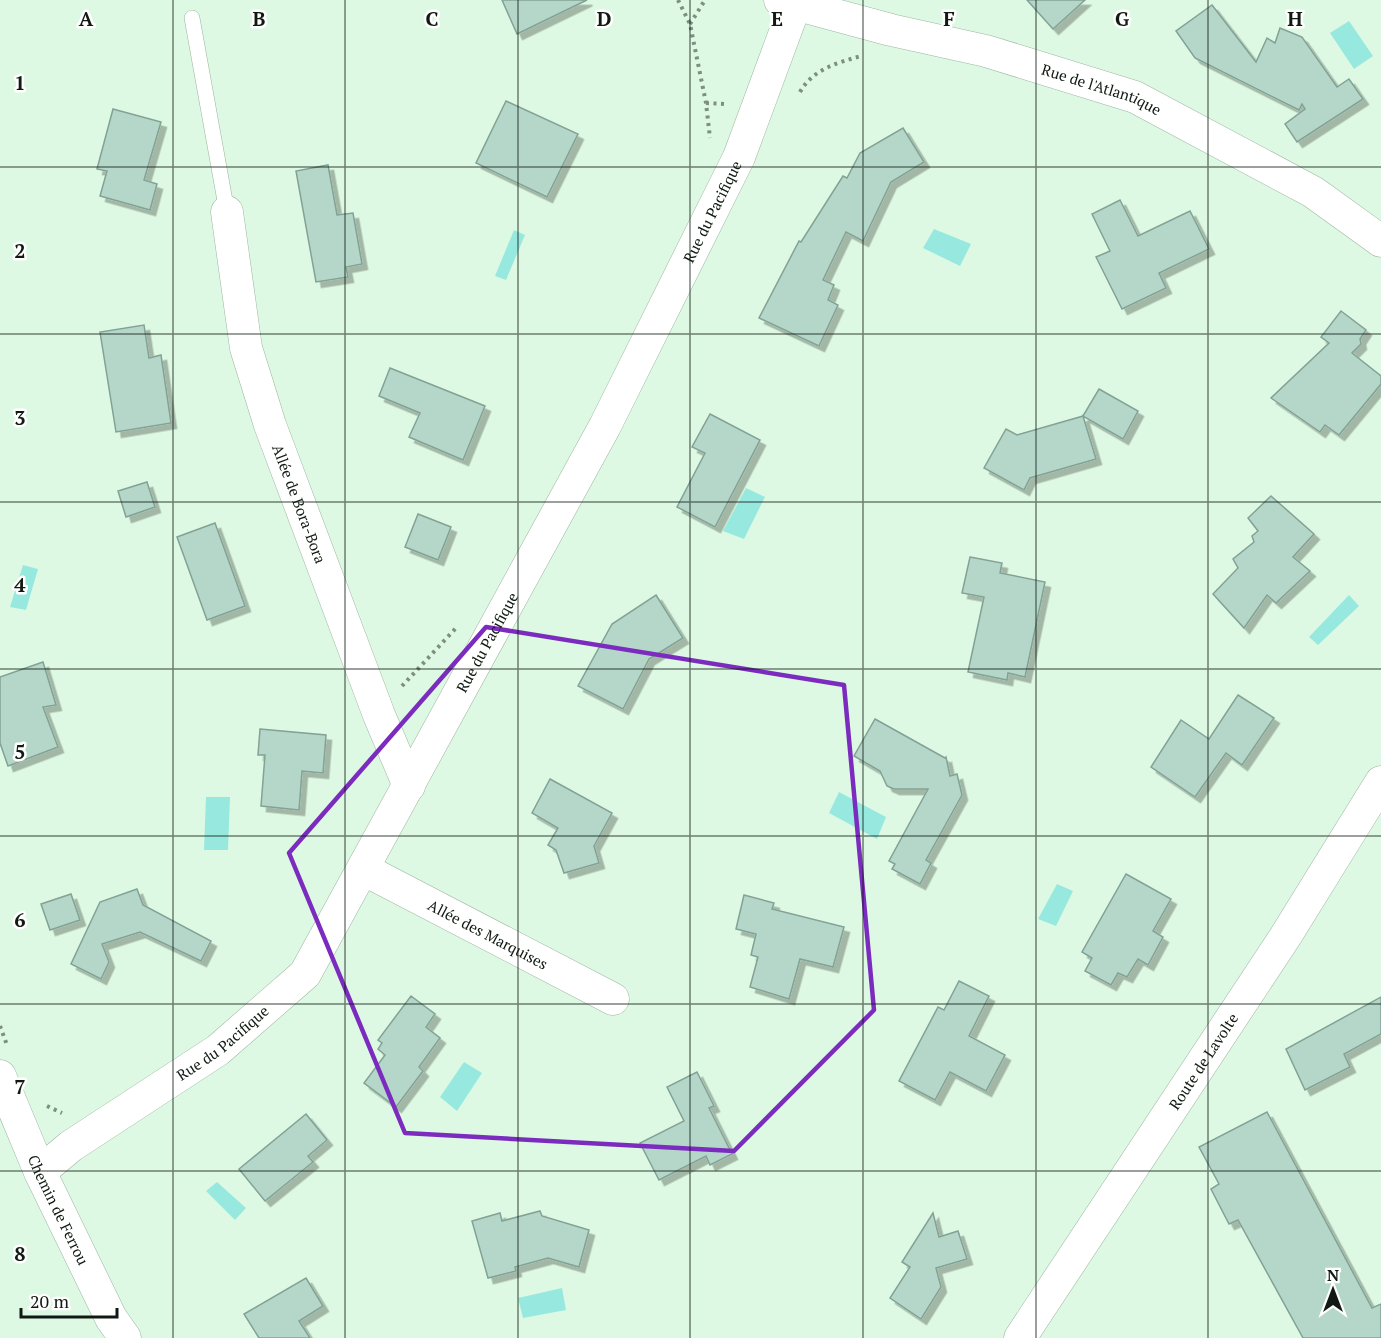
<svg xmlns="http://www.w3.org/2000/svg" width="1381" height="1338" viewBox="0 0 1381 1338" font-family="'PT Serif',serif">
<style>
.water{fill:#97e9df}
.building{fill:#b5d7c9;stroke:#82a295;stroke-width:1.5;filter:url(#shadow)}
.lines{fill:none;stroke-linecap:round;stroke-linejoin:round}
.service-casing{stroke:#9db6a1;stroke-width:16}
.minor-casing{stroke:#9db6a1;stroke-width:33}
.path{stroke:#7c8f80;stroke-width:4;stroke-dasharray:3 4.5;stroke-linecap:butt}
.service{stroke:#fff;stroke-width:15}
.minor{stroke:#fff;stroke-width:32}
.marked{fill:none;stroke:#7b2cbf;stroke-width:4.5;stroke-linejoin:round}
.grid{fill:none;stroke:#101a12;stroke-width:1.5;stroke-opacity:0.55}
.labels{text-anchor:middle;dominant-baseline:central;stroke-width:5;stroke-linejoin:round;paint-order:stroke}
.street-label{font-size:15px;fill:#101a12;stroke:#fff}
.grid-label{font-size:20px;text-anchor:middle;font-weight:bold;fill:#101a12;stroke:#fff;stroke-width:5;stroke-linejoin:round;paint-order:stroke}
</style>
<defs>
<filter id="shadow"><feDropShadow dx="5.5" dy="5.5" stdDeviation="0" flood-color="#0004"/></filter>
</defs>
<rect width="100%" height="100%" fill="#def9e3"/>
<!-- water -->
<g class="water">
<path d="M 1349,21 L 1373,56 L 1354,69 L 1330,33 Z"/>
<path d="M 934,229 L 971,244 L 960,266 L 923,248 Z"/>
<path d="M 514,230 L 525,235 L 506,280 L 495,276 Z"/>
<path d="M 746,488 L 765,497 L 744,539 L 723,531 Z"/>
<path d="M 23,565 L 38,569 L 26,610 L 10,607 Z"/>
<path d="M 1349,595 L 1359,606 L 1318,645 L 1309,637 Z"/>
<path d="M 839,792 L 886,817 L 877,839 L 829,813 Z"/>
<path d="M 206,797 L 230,797 L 228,850 L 204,850 Z"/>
<path d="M 1057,884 L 1073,891 L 1056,926 L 1038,919 Z"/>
<path d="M 464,1062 L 482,1073 L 457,1111 L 440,1097 Z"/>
<path d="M 217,1182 L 246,1208 L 235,1220 L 206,1191 Z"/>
<path d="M 562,1288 L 566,1310 L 523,1318 L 518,1298 Z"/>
</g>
<!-- building -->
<g class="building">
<path d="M 502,0 L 587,0 L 517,34 Z"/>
<path d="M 1027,0 L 1085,0 L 1053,29 Z"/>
<path d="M 1212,5 L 1256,62 L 1267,38 L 1275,43 L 1280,28 L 1302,37 L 1337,87 L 1349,79 L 1363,99 L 1297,142 L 1285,124 L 1305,109 L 1302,104 L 1299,110 L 1195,58 L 1176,31 Z"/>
<path d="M 506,101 L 578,134 L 547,197 L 476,163 Z"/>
<path d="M 113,109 L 161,122 L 144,180 L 157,184 L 150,210 L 100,196 L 107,171 L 97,169 Z"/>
<path d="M 903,128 L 924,162 L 891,182 L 863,241 L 846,232 L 823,280 L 834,285 L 828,300 L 838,305 L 819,346 L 759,318 L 799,241 L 801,242 L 843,176 L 847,178 L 860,153 Z"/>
<path d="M 328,165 L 337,215 L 353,213 L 362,264 L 346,267 L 348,277 L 316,282 L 296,171 Z"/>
<path d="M 1120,200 L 1138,236 L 1190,211 L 1209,249 L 1159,273 L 1166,288 L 1122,309 L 1096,257 L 1110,251 L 1092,214 Z"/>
<path d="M 1341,311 L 1366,330 L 1360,339 L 1361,344 L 1352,353 L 1381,376 L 1381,384 L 1339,435 L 1325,425 L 1320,432 L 1271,398 L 1329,343 L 1321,337 Z"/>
<path d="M 144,325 L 149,358 L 161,355 L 171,423 L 116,432 L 100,332 Z"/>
<path d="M 390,368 L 485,406 L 463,460 L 409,437 L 420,413 L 379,396 Z"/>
<path d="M 1099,389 L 1138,411 L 1123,439 L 1083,416 L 1096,459 L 1030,478 L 1024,490 L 984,468 L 1006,429 L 1017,435 L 1083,416 Z"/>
<path d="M 710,414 L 760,440 L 715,527 L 677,507 L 705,453 L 692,447 Z"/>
<path d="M 147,482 L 155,507 L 126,517 L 118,491 Z"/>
<path d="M 1271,496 L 1314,534 L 1293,557 L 1310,571 L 1276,603 L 1267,595 L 1244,628 L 1213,594 L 1238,568 L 1233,559 L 1254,542 L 1252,536 L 1258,531 L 1248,518 Z"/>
<path d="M 418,514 L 451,527 L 438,560 L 405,547 Z"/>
<path d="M 215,523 L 245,606 L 207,620 L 177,537 Z"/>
<path d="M 970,557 L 1002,563 L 1000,573 L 1045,582 L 1025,677 L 1008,673 L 1007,680 L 968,672 L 984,597 L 962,593 Z"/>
<path d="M 656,595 L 683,638 L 649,659 L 623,709 L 578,686 L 612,624 Z"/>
<path d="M 43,662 L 56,705 L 43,707 L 58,747 L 8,766 L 0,743 L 0,677 Z"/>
<path d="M 1238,695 L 1274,718 L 1242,765 L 1226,753 L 1195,797 L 1151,767 L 1181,720 L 1209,739 Z"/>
<path d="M 875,719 L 945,758 L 946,757 L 950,776 L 957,774 L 962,795 L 926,860 L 931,863 L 920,884 L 892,869 L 895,864 L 889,861 L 928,789 L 894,789 L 887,786 L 880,771 L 854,756 Z"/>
<path d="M 260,729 L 326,735 L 323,773 L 302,771 L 299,810 L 261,806 L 265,755 L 258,755 Z"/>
<path d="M 550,779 L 612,813 L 594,846 L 599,863 L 564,873 L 556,850 L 548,845 L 558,828 L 532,813 Z"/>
<path d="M 1126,874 L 1171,899 L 1153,931 L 1163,937 L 1148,965 L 1138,959 L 1127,977 L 1118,973 L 1111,985 L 1085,971 L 1092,958 L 1082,952 Z"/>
<path d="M 137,889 L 143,905 L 211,941 L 201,961 L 140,932 L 102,944 L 109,962 L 101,979 L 71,964 L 100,902 Z"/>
<path d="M 71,894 L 80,920 L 50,930 L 41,904 Z"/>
<path d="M 744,895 L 774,903 L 772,909 L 844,927 L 833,967 L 800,959 L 789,999 L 750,987 L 758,957 L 751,955 L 756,934 L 736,929 Z"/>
<path d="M 959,981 L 989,996 L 969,1036 L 1005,1055 L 986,1091 L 950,1072 L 935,1100 L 899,1081 L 938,1007 L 944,1010 Z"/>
<path d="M 411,996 L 435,1014 L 426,1027 L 440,1038 L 419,1067 L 423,1071 L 396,1107 L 364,1083 L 385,1055 L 378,1049 L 382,1043 L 378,1040 Z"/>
<path d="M 1381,997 L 1381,1034 L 1344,1054 L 1350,1067 L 1305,1090 L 1286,1049 Z"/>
<path d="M 697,1072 L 714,1106 L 709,1108 L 732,1154 L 710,1165 L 706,1156 L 659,1180 L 640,1143 L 684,1121 L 667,1087 Z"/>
<path d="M 1267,1112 L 1372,1308 L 1381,1304 L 1381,1338 L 1303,1338 L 1238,1220 L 1229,1224 L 1211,1189 L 1219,1184 L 1199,1147 Z"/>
<path d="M 306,1114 L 327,1140 L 308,1156 L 313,1162 L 265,1201 L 239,1169 Z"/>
<path d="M 540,1211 L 542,1216 L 589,1230 L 579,1267 L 548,1258 L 515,1267 L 516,1271 L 488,1278 L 472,1221 L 500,1213 L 502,1221 Z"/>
<path d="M 933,1213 L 939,1237 L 958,1231 L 967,1259 L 936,1268 L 941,1287 L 921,1319 L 890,1298 L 910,1267 L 902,1262 Z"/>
<path d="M 306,1278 L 323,1306 L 299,1321 L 310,1338 L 259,1338 L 244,1314 Z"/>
</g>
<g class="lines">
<!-- service casing -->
<g class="service-casing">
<path id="service" d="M 192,18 L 227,212"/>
</g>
<!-- minor casing -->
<g class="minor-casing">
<g id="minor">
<path id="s1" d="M 780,0 L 891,30 L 986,51 L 1135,97 L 1313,192 L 1381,241"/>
<path id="s2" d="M 227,212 L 246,348 L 270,425 L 379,715 L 409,786"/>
<path id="s3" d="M 363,869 L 613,999"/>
<path id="s4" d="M 0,1076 L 40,1172 L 111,1318 L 125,1338"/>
<path id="s5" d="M 40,1172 L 71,1146 L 218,1050 L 305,974 L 605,426 L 739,157 L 797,0"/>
<path id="s6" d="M 1020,1338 L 1285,937 L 1381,782"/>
</g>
</g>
<!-- path -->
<g class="path">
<path d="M 678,0 L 690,24 L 706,103 L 710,138"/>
<path d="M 690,24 L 705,0"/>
<path d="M 800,92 C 813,69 837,63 861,56"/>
<path d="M 706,103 L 726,104"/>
<path d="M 402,686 L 456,628"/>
<path d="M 0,1026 L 7,1045"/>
<path d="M 47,1106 L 62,1113"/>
</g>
<!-- service -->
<use href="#service" class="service"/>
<!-- minor -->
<use href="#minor" class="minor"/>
</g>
<!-- marked area -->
<path class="marked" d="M 486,627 L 844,685 L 874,1010 L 734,1151 L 405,1133 L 289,853 Z"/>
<!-- grid -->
<path class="grid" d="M 173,0 L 173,1338M 345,0 L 345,1338M 518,0 L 518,1338M 690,0 L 690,1338M 863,0 L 863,1338M 1036,0 L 1036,1338M 1208,0 L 1208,1338M 0,167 L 1381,167M 0,334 L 1381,334M 0,502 L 1381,502M 0,669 L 1381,669M 0,836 L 1381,836M 0,1004 L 1381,1004M 0,1171 L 1381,1171"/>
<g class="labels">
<!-- street labels -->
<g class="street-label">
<text stroke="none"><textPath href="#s1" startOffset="334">Rue de l'Atlantique</textPath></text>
<text stroke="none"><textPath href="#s5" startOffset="1196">Rue du Pacifique</textPath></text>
<text stroke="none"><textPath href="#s2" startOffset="302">Allée de Bora-Bora</textPath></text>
<text stroke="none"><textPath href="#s5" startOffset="710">Rue du Pacifique</textPath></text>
<text stroke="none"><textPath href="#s3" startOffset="141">Allée des Marquises</textPath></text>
<text stroke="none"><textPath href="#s5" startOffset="224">Rue du Pacifique</textPath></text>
<text stroke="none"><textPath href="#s6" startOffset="332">Route de Lavolte</textPath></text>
<text stroke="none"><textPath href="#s4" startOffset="146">Chemin de Ferrou</textPath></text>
</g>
</g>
<g class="grid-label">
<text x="86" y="26">A</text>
<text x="259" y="26">B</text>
<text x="432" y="26">C</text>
<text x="604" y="26">D</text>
<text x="777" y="26">E</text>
<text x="949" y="26">F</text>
<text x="1122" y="26">G</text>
<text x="1295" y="26">H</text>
<text x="20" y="90">1</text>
<text x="20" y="258">2</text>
<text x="20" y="425">3</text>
<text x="20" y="592">4</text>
<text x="20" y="759">5</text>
<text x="20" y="927">6</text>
<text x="20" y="1094">7</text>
<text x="20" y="1261">8</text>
</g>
<!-- north arrow -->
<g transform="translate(1333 1290)" stroke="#ffffff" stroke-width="4.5" paint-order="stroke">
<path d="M0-4.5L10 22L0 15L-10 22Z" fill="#101a12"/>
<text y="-9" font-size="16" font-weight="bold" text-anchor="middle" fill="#101a12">N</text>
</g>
<!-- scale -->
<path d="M21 1308v9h96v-9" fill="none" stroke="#101a12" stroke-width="3"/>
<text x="30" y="1308" font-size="18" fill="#101a12" stroke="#ffffff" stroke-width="4.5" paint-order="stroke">20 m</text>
</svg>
